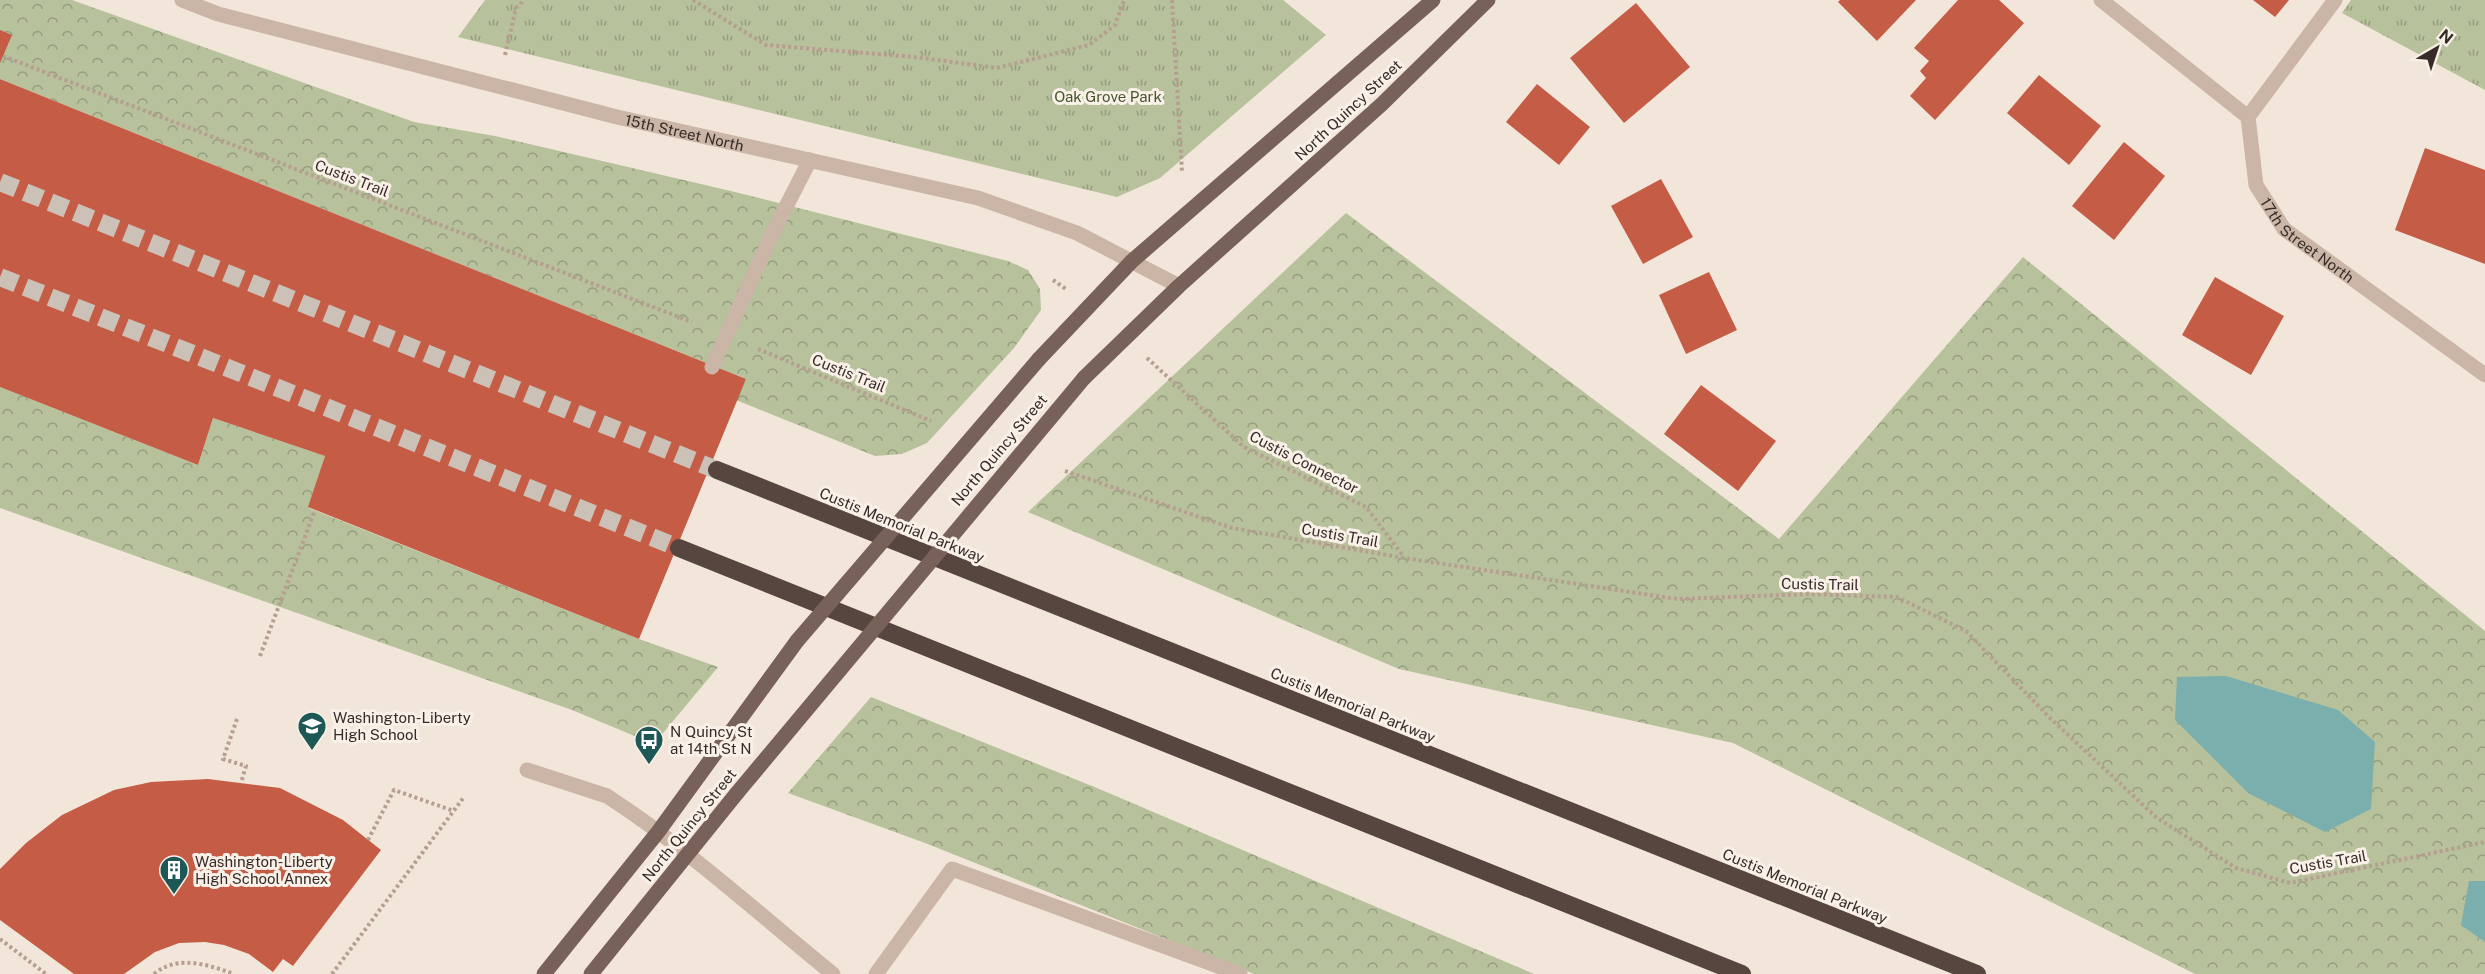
<svg xmlns="http://www.w3.org/2000/svg" width="2485" height="974" viewBox="0 0 2485 974" font-family="'Public Sans',sans-serif">
<style>
.forest{fill:url(#forest-crowns)}
.park{fill:url(#park-tufts)}
.water{fill:#7aafad}
.building{fill:#c55c46}
.lines{fill:none;stroke-linecap:round;stroke-linejoin:round}
.highway-tunnel{stroke:#ccc1b7;stroke-width:18;stroke-dasharray:18 9;stroke-linecap:butt}
.path{stroke:#b69e91;stroke-width:4;stroke-dasharray:3 3;stroke-linecap:butt}
.minor{stroke:#cab5a7;stroke-width:15}
.major{stroke:#786159;stroke-width:15}
.highway{stroke:#57453f;stroke-width:18}
.minor-bridge{stroke:#cab5a7;stroke-width:15}
.major-bridge{stroke:#786159;stroke-width:15}
.labels{text-anchor:middle;dominant-baseline:central;stroke-width:6;stroke-linejoin:round;paint-order:stroke}
.park-label{font-size:15px;fill:#48542b;stroke:#f9f0e8}
.street-label{font-size:15px;fill:#362b28;stroke:#f9f0e8}
.poi-label{font-size:15px;fill:#362b28;stroke:#f9f0e8;text-anchor:start}
</style>
<defs>
<pattern id="forest-crowns" width="20" height="18" patternUnits="userSpaceOnUse" patternTransform="scale(1.5)"><rect width="20" height="18" fill="#b7c19b"/><path d="M2 6a3 3 0 1 1 6 0M12 15a3 3 0 1 1 6 0" fill="none" stroke="#969d7e"/></pattern>
<pattern id="park-tufts" width="24" height="20" patternUnits="userSpaceOnUse" patternTransform="scale(1.5)"><rect width="24" height="20" fill="#b7c19b"/><path d="M3 7l-1-3M5 7V3M7 7l1-3M15 17l-1-3M17 17v-4M19 17l1-3" fill="none" stroke="#969d7e"/></pattern>
</defs>
<rect width="100%" height="100%" fill="#f2e6db"/>
<!-- forest -->
<g class="forest">
<path d="M 0,0 L 72,0 L 414,122 L 495,136 L 735,192 L 1008,261 L 1028,270 L 1040,289 L 1041,310 L 1014,348 L 927,443 L 902,454 L 875,456 L 736,400 L 746,379 L 0,79 Z"/>
<path d="M 1346,213 L 1779,539 L 2023,257 L 2485,631 L 2485,974 L 2195,974 L 1733,743 L 1399,669 L 1028,512 Z"/>
<path d="M 0,387 L 198,465 L 213,418 L 325,456 L 309,508 L 639,639 L 718,667 L 654,744 L 572,710 L 0,508 Z"/>
<path d="M 871,697 L 1097,788 L 1534,974 L 1254,974 L 925,843 L 788,793 Z"/>
</g>
<!-- park -->
<g class="park">
<path d="M 485,0 L 1283,0 L 1326,35 L 1160,178 L 1117,197 L 458,37 Z"/>
<path d="M 2351,0 L 2485,0 L 2485,90 L 2342,13 Z"/>
</g>
<!-- water -->
<g class="water">
<path d="M 2226,676 L 2338,710 L 2375,742 L 2371,809 L 2325,832 L 2248,793 L 2175,720 L 2177,677 Z"/>
<path d="M 2469,881 L 2485,881 L 2485,942 L 2461,925 Z"/>
</g>
<!-- building -->
<g class="building">
<path d="M 1840,0 L 1916,0 L 1877,41 L 1838,2 Z"/>
<path d="M 1958,0 L 1999,0 L 2024,23 L 1935,120 L 1910,96 L 1926,78 L 1920,71 L 1929,61 L 1914,48 Z"/>
<path d="M 2253,0 L 2289,0 L 2275,17 Z"/>
<path d="M 1636,3 L 1690,67 L 1624,123 L 1570,58 Z"/>
<path d="M 0,30 L 12,35 L 0,63 Z"/>
<path d="M 2039,75 L 2101,126 L 2069,165 L 2007,113 Z"/>
<path d="M 0,79 L 746,379 L 639,639 L 308,507 L 325,456 L 213,418 L 198,465 L 0,387 Z"/>
<path d="M 1537,84 L 1590,127 L 1559,165 L 1506,122 Z"/>
<path d="M 2124,142 L 2165,176 L 2114,240 L 2072,206 Z"/>
<path d="M 2425,148 L 2485,170 L 2485,264 L 2395,230 Z"/>
<path d="M 1661,179 L 1693,237 L 1643,264 L 1611,206 Z"/>
<path d="M 1709,272 L 1737,330 L 1686,354 L 1659,295 Z"/>
<path d="M 2215,277 L 2284,316 L 2251,375 L 2182,335 Z"/>
<path d="M 1701,385 L 1776,441 L 1738,491 L 1664,434 Z"/>
<path d="M 208,779 L 280,788 L 343,820 L 381,850 L 293,966 L 283,959 L 273,972 L 249,954 L 224,945 L 205,942 L 179,943 L 155,952 L 124,974 L 74,974 L 0,920 L 0,869 L 26,843 L 62,815 L 114,790 L 151,782 Z"/>
</g>
<g class="lines">
<!-- highway-tunnel -->
<g class="highway-tunnel">
<path d="M 0,182 L 717,470"/>
<path d="M 0,277 L 679,548"/>
</g>
<!-- path -->
<g class="path">
<path d="M 693,0 L 766,45 L 915,57 L 997,68 L 1089,45 L 1115,25 L 1124,0"/>
<path d="M 1172,0 L 1182,172"/>
<path d="M 505,55 L 516,8 L 524,0"/>
<path d="M 3,56 L 692,322"/>
<path d="M 1053,280 L 1066,289"/>
<path d="M 758,349 L 931,421"/>
<path d="M 1147,358 L 1244,447 L 1366,507 L 1404,557"/>
<path d="M 1065,471 L 1232,528 L 1404,558 L 1677,599 L 1809,594 L 1897,597 L 1966,631 L 2049,717 L 2157,818 L 2236,868 L 2290,883 L 2485,842"/>
<path d="M 260,656 L 315,510"/>
<path d="M 237,719 L 223,759 L 246,766 L 241,783"/>
<path d="M 368,840 L 394,790 L 454,811"/>
<path d="M 0,939 L 46,974"/>
<path d="M 154,974 C 178,954 209,965 234,974"/>
<path d="M 332,974 L 464,797"/>
</g>
<!-- minor -->
<g class="minor">
<path id="s1" d="M 182,0 L 218,14 L 617,117 L 978,198 L 1077,233 L 1179,286"/>
<path id="s2" d="M 2101,0 L 2248,117 L 2256,185 L 2284,229 L 2485,375"/>
<path d="M 2248,117 L 2335,0"/>
<path d="M 774,230 L 810,160"/>
<path d="M 527,770 L 607,796 C 687,848 759,914 833,974"/>
<path d="M 876,974 L 952,869 L 1240,974"/>
</g>
<!-- major -->
<g class="major">
<path d="M 1039,359 L 1132,261 L 1433,0"/>
<path d="M 1084,378 L 1179,286 L 1382,104 L 1488,0"/>
<path d="M 544,974 L 658,832 L 797,641"/>
<path d="M 591,974 L 737,793"/>
</g>
<!-- highway -->
<g class="highway">
<path d="M 717,470 L 1977,974"/>
<path d="M 679,548 L 1742,974"/>
</g>
<!-- minor-bridge -->
<path class="minor-bridge" d="M 712,367 L 774,230"/>
<!-- major-bridge -->
<g class="major-bridge">
<path d="M 797,641 L 1039,359"/>
<path d="M 737,793 L 1084,378"/>
</g>
</g>
<!-- icons -->
<defs>
<g id="school-pin" transform="scale(1.5)"><path d="M0 17L-7.5 6A9.5 9.5 0 1 1 7.5 6Z" fill="#1d5857" stroke="#f9f0e8"/><path d="M0-5L7-2L0 1L-7-2ZM-4 1L0 2.5L4 1V4Q0 6-4 4Z" fill="#fff"/></g>
<g id="bus-pin" transform="scale(1.5)"><path d="M0 17L-7.5 6A9.5 9.5 0 1 1 7.5 6Z" fill="#1d5857" stroke="#f9f0e8"/><path d="M-5-6H5V4H4V6H2V4H-2V6H-4V4H-5ZM-3.5-4V0h7V-4ZM-3.5 1.2v1.5H-2V1.2ZM2 1.2v1.5H3.5V1.2Z" fill="#fff"/></g>
<g id="building-pin" transform="scale(1.5)"><path d="M0 17L-7.5 6A9.5 9.5 0 1 1 7.5 6Z" fill="#1d5857" stroke="#f9f0e8"/><path d="M-4-6H4V6H1V3H-1V6H-4ZM-2.5-4.3h1.7v1.8h-1.7ZM.8-4.3h1.7v1.8H.8ZM-2.5-1h1.7V.8h-1.7ZM.8-1h1.7V.8H.8Z" fill="#fff"/></g>
</defs>
<g fill-rule="evenodd">
<use href="#school-pin" x="312" y="726"/>
<use href="#bus-pin" x="649" y="740"/>
<use href="#building-pin" x="174" y="870"/>
</g>
<g class="labels">
<!-- park labels -->
<g class="park-label">
<text x="1108" y="96">Oak Grove Park</text>
</g>
<!-- street labels -->
<g class="street-label">
<text transform="translate(1348 110) rotate(-43)">North Quincy Street</text>
<text stroke="none"><textPath href="#s1" startOffset="520">15th Street North</textPath></text>
<text transform="translate(352 178) rotate(21)">Custis Trail</text>
<text stroke="none"><textPath href="#s2" startOffset="333">17th Street North</textPath></text>
<text transform="translate(849 373) rotate(22)">Custis Trail</text>
<text transform="translate(999 450) rotate(-50)">North Quincy Street</text>
<text transform="translate(1304 462) rotate(27)">Custis Connector</text>
<text transform="translate(902 525) rotate(22)">Custis Memorial Parkway</text>
<text transform="translate(1340 535) rotate(10)">Custis Trail</text>
<text transform="translate(1820 584) rotate(1)">Custis Trail</text>
<text transform="translate(1353 705) rotate(22)">Custis Memorial Parkway</text>
<text transform="translate(689 825) rotate(-51)">North Quincy Street</text>
<text transform="translate(2328 862) rotate(-10)">Custis Trail</text>
<text transform="translate(1805 886) rotate(22)">Custis Memorial Parkway</text>
</g>
<!-- poi labels -->
<g class="poi-label">
<text x="333" y="717">Washington-Liberty<tspan x="333" dy="17">High School</tspan></text>
<text x="670" y="731">N Quincy St<tspan x="670" dy="17">at 14th St N</tspan></text>
<text x="195" y="861">Washington-Liberty<tspan x="195" dy="17">High School Annex</tspan></text>
</g>
</g>
<!-- north arrow -->
<g transform="translate(2437 48) rotate(39)" stroke="#f9f0e8" stroke-width="4.5" paint-order="stroke">
<path d="M0-4.5L10 22L0 15L-10 22Z" fill="#362b28"/>
<text y="-9" font-size="16" font-weight="bold" text-anchor="middle" fill="#362b28">N</text>
</g>
</svg>
